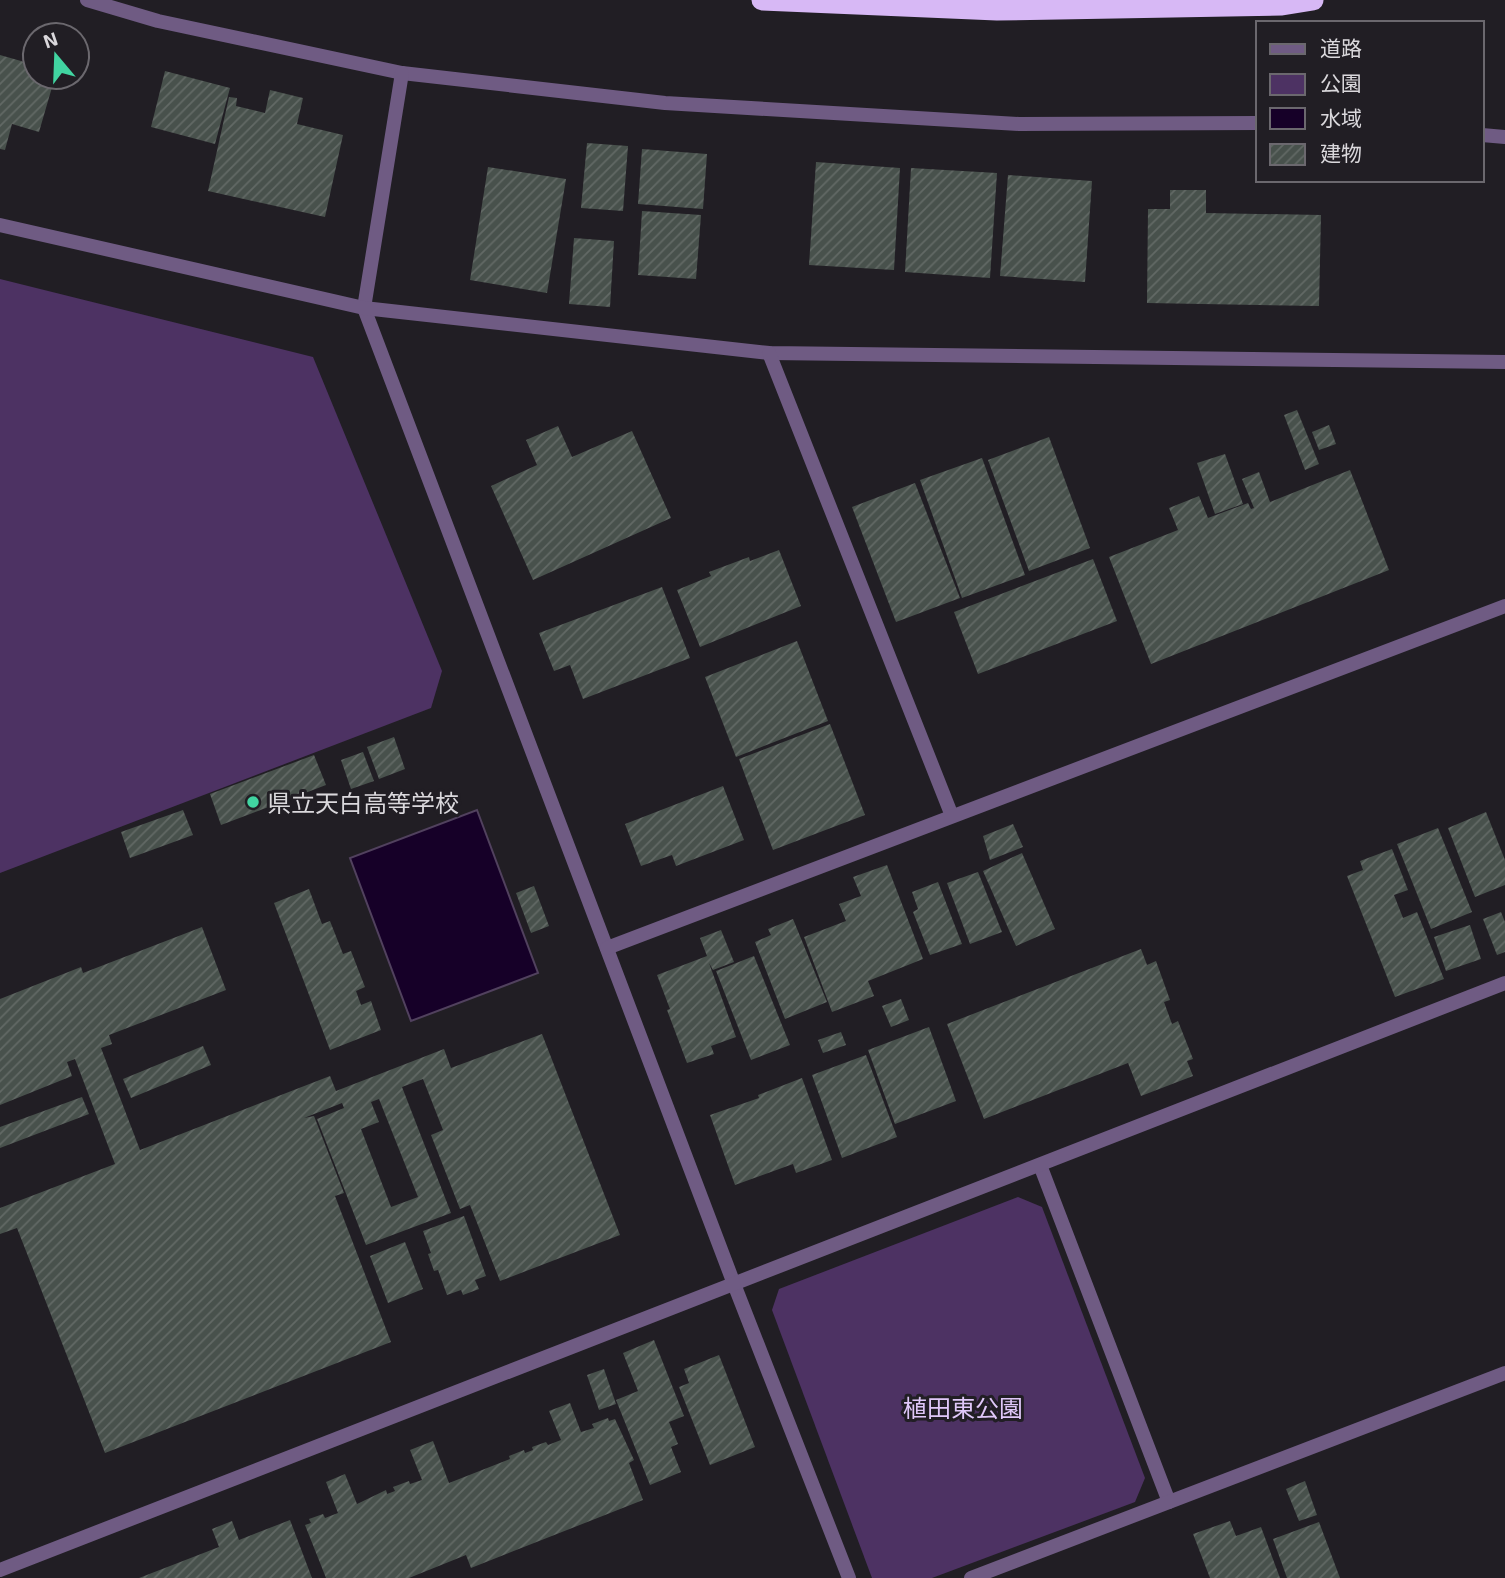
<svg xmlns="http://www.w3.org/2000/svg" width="1505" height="1578" viewBox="0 0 1505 1578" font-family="'Exo 2','Noto Sans JP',sans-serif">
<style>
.park{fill:#4d3263}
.water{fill:#160028;stroke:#51415e;stroke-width:2}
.building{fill:url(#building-hatch);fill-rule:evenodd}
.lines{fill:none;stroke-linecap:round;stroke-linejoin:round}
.street{stroke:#6f5b83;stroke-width:14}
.highway{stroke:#d7b8f5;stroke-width:21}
.poi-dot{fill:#41d4a1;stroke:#211e24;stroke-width:2.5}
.labels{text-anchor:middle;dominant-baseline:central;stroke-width:6;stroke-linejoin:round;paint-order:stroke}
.poi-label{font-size:24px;fill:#dad8dc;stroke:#211e24;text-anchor:start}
.park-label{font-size:24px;fill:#dfc7f8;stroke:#211e24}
</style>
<defs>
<pattern id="building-hatch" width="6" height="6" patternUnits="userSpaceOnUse" patternTransform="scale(1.75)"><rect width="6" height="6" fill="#48514c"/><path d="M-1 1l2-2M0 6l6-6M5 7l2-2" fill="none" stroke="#626965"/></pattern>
</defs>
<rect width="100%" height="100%" fill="#211e24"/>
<!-- park -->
<g class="park">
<path d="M 0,279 L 313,357 L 442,671 L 431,708 L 0,873 Z"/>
<path d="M 1018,1197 L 1042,1207 L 1145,1478 L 1135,1502 L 932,1578 L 872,1578 L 772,1310 L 779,1289 Z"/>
</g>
<!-- water -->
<path class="water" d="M 477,810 L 538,973 L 411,1021 L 350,858 Z"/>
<!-- building -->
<g class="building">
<path d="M 0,55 L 35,65 L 35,77 L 55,77 L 39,132 L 12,124 L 5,150 L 0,149 Z"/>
<path d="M 165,71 L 230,88 L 215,144 L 151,127 Z"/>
<path d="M 270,90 L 303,98 L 297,124 L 343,135 L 325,217 L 208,191 L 229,97 L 237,98 L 236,106 L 265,113 Z"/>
<path d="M 587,143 L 628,146 L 623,211 L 581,208 Z"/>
<path d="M 642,149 L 707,154 L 703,209 L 638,204 Z"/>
<path d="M 816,162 L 900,168 L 894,270 L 809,265 Z"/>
<path d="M 488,167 L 566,179 L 547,293 L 470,280 Z"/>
<path d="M 911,168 L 997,173 L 990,278 L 905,272 Z"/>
<path d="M 1008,175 L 1092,181 L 1085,282 L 1000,276 Z"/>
<path d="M 1170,190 L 1206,190 L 1206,213 L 1321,215 L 1319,306 L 1147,303 L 1148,209 L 1170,209 Z"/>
<path d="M 642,211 L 701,215 L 696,279 L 638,275 Z"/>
<path d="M 574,238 L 614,241 L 610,307 L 569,304 Z"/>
<path d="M 1297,410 L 1319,464 L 1305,470 L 1284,415 Z"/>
<path d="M 1329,425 L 1336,444 L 1319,450 L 1312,432 Z"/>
<path d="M 558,426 L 572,457 L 632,431 L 671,518 L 533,580 L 491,486 L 537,465 L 526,440 Z"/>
<path d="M 1049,437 L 1090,548 L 1029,571 L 988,460 Z"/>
<path d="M 1225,454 L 1243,504 L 1215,514 L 1197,463 Z"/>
<path d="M 982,458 L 1025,575 L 962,598 L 920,480 Z"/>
<path d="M 1350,470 L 1389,570 L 1151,664 L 1109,557 L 1178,530 L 1169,508 L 1199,496 L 1208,518 L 1248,503 L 1251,509 L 1254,508 L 1242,479 L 1259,472 L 1270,502 Z"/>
<path d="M 915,483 L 960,598 L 896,622 L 852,507 Z"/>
<path d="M 779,550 L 801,606 L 700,647 L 677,590 L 711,576 L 709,572 L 749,557 L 750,561 Z"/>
<path d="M 1093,559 L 1117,621 L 978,674 L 954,612 Z"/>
<path d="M 662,587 L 690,658 L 583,699 L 570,665 L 554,671 L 539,633 Z"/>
<path d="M 797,641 L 828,721 L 736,757 L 705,677 Z"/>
<path d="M 830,724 L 865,815 L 773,850 L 739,759 Z"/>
<path d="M 394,737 L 405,769 L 379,779 L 367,747 Z"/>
<path d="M 363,752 L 374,781 L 351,789 L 341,760 Z"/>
<path d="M 314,755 L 326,785 L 221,825 L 210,794 Z"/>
<path d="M 723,786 L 744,840 L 676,866 L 672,855 L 641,866 L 625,824 Z"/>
<path d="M 183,810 L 193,835 L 130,858 L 121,832 Z"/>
<path d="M 1486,812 L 1505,860 L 1505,885 L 1475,897 L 1448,828 Z"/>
<path d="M 1013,824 L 1023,847 L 990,860 L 983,836 Z"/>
<path d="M 1438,828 L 1472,912 L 1431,929 L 1397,844 Z"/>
<path d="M 1392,849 L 1408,890 L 1394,895 L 1403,918 L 1417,912 L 1444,979 L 1395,997 L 1347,876 L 1363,870 L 1360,861 Z"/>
<path d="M 1022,853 L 1055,929 L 1016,946 L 983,871 Z"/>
<path d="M 887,865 L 923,959 L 868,981 L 874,996 L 832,1012 L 804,937 L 846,921 L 839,904 L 861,896 L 853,877 Z"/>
<path d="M 978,872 L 1002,932 L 970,944 L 947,883 Z"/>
<path d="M 938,882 L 962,944 L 930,955 L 913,912 L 918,909 L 912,892 Z"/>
<path d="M 534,886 L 549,926 L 531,933 L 516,893 Z"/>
<path d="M 309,889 L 322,924 L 330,921 L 343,954 L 351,951 L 365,987 L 356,991 L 361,1005 L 371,1001 L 381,1030 L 330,1050 L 274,903 Z"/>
<path d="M 1501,912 L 1505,922 L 1505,952 L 1497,955 L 1483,919 Z"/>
<path d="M 793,919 L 827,1002 L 785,1019 L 755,942 L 771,935 L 768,929 Z"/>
<path d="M 1470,925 L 1481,959 L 1446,971 L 1434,937 Z"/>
<path d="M 202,927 L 226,990 L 109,1035 L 112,1044 L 101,1048 L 140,1150 L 330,1076 L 336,1091 L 444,1049 L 451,1068 L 542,1034 L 620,1235 L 500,1281 L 470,1205 L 460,1209 L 431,1135 L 443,1130 L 423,1079 L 402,1087 L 451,1213 L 366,1245 L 317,1119 L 344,1108 L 342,1103 L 304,1118 L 314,1116 L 344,1193 L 335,1196 L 391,1342 L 105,1453 L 17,1228 L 0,1234 L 0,1208 L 115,1164 L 75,1059 L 67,1062 L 72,1076 L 0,1105 L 0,999 L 81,967 L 83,973 ZM 379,1099 L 418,1197 L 391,1207 L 361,1129 L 379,1122 L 371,1102 Z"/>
<path d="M 721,930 L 734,962 L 713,970 L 709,963 L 736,1037 L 711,1046 L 714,1054 L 687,1063 L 667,1010 L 670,1009 L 657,975 L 707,956 L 700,938 Z"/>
<path d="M 1141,949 L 1147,965 L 1156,961 L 1170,1000 L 1164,1002 L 1172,1024 L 1178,1021 L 1193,1059 L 1187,1061 L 1193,1076 L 1141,1096 L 1128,1063 L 984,1119 L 947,1024 Z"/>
<path d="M 754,956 L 790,1045 L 751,1060 L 716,971 Z"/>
<path d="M 901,999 L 909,1020 L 891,1027 L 882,1006 Z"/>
<path d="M 929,1027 L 956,1101 L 895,1124 L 868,1050 Z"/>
<path d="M 841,1032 L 846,1045 L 823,1053 L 818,1040 Z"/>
<path d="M 203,1046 L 211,1065 L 131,1098 L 123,1079 Z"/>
<path d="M 866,1055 L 897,1137 L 842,1158 L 812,1075 Z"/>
<path d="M 802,1078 L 832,1160 L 796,1173 L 793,1164 L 735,1185 L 710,1115 L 759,1098 L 758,1095 Z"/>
<path d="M 82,1097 L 89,1114 L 0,1148 L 0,1127 Z"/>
<path d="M 464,1216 L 486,1276 L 475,1280 L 479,1289 L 463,1295 L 461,1290 L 447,1295 L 438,1270 L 434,1271 L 428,1254 L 431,1253 L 423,1231 Z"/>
<path d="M 405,1242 L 423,1289 L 388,1303 L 370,1256 Z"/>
<path d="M 654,1340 L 684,1416 L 669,1422 L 678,1444 L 671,1447 L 681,1472 L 650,1485 L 616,1400 L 638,1391 L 623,1353 Z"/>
<path d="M 719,1355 L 755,1447 L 710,1465 L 679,1387 L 689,1383 L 684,1369 Z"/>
<path d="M 604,1369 L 616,1404 L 599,1410 L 587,1375 Z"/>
<path d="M 570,1403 L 581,1432 L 594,1428 L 592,1424 L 608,1418 L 609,1421 L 615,1419 L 634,1460 L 629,1463 L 643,1500 L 471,1568 L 466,1555 L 409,1578 L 326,1578 L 305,1525 L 311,1523 L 309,1519 L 323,1514 L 325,1518 L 338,1513 L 326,1482 L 345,1474 L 357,1504 L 386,1490 L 387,1494 L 395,1491 L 393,1487 L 409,1481 L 410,1484 L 422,1480 L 410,1450 L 433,1441 L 449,1483 L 510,1459 L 509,1456 L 524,1450 L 525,1453 L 533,1450 L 532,1447 L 546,1442 L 548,1445 L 561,1440 L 549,1411 Z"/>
<path d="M 1305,1481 L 1317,1515 L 1299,1521 L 1286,1489 Z"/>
<path d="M 290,1520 L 312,1578 L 139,1578 L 219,1547 L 212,1529 L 232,1521 L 239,1540 Z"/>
<path d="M 1230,1521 L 1236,1536 L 1261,1527 L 1280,1578 L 1210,1578 L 1193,1534 Z"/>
<path d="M 1319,1522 L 1340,1578 L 1287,1578 L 1273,1539 Z"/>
</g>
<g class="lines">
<!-- street -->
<g class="street">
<path d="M 87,0 L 158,21 L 402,73 L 665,103 L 1019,124 L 1258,123"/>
<path d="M 402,73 L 364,308 L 734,1284 L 849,1578"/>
<path d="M 1482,135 L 1505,137"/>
<path d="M 0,225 L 364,308 L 769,353 L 1505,362"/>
<path d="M 769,353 L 952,816"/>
<path d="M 607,948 L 1505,606"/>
<path d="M 1040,1165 L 1169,1502"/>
<path d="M 0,1570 L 1505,983"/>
<path d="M 971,1578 L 1505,1373"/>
</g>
<!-- highway -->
<path class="highway" d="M 762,0 L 997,10 L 1282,5 L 1313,0"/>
</g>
<!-- markers -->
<circle class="poi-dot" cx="253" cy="802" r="7"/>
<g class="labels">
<!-- poi labels -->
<g class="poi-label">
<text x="267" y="802">県立天白高等学校</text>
</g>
<!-- park labels -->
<g class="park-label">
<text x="963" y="1407">植田東公園</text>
</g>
</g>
<!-- legend -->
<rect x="1256" y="21" width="228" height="161" fill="#211e24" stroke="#6b686e" stroke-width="2"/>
<rect x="1270" y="44" width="35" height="10" fill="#6f5b83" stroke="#6b686e" stroke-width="2"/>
<text x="1320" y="56" font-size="21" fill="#dad8dc">道路</text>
<rect x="1270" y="74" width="35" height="21" fill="#4d3263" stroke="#6b686e" stroke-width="2"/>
<text x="1320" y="91" font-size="21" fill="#dad8dc">公園</text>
<rect x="1270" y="108" width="35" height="21" fill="#160028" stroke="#6b686e" stroke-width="2"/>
<text x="1320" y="126" font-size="21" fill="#dad8dc">水域</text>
<rect x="1270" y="144" width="35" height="21" fill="url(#building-hatch)" stroke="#6b686e" stroke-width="2"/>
<text x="1320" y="161" font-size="21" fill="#dad8dc">建物</text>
<!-- north arrow -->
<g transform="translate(56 56) rotate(341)"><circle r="33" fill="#211e24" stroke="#6b686e" stroke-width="2"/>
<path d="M0-5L12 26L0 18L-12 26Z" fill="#41d4a1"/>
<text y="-10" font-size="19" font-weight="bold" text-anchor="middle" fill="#dad8dc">N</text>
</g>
</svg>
